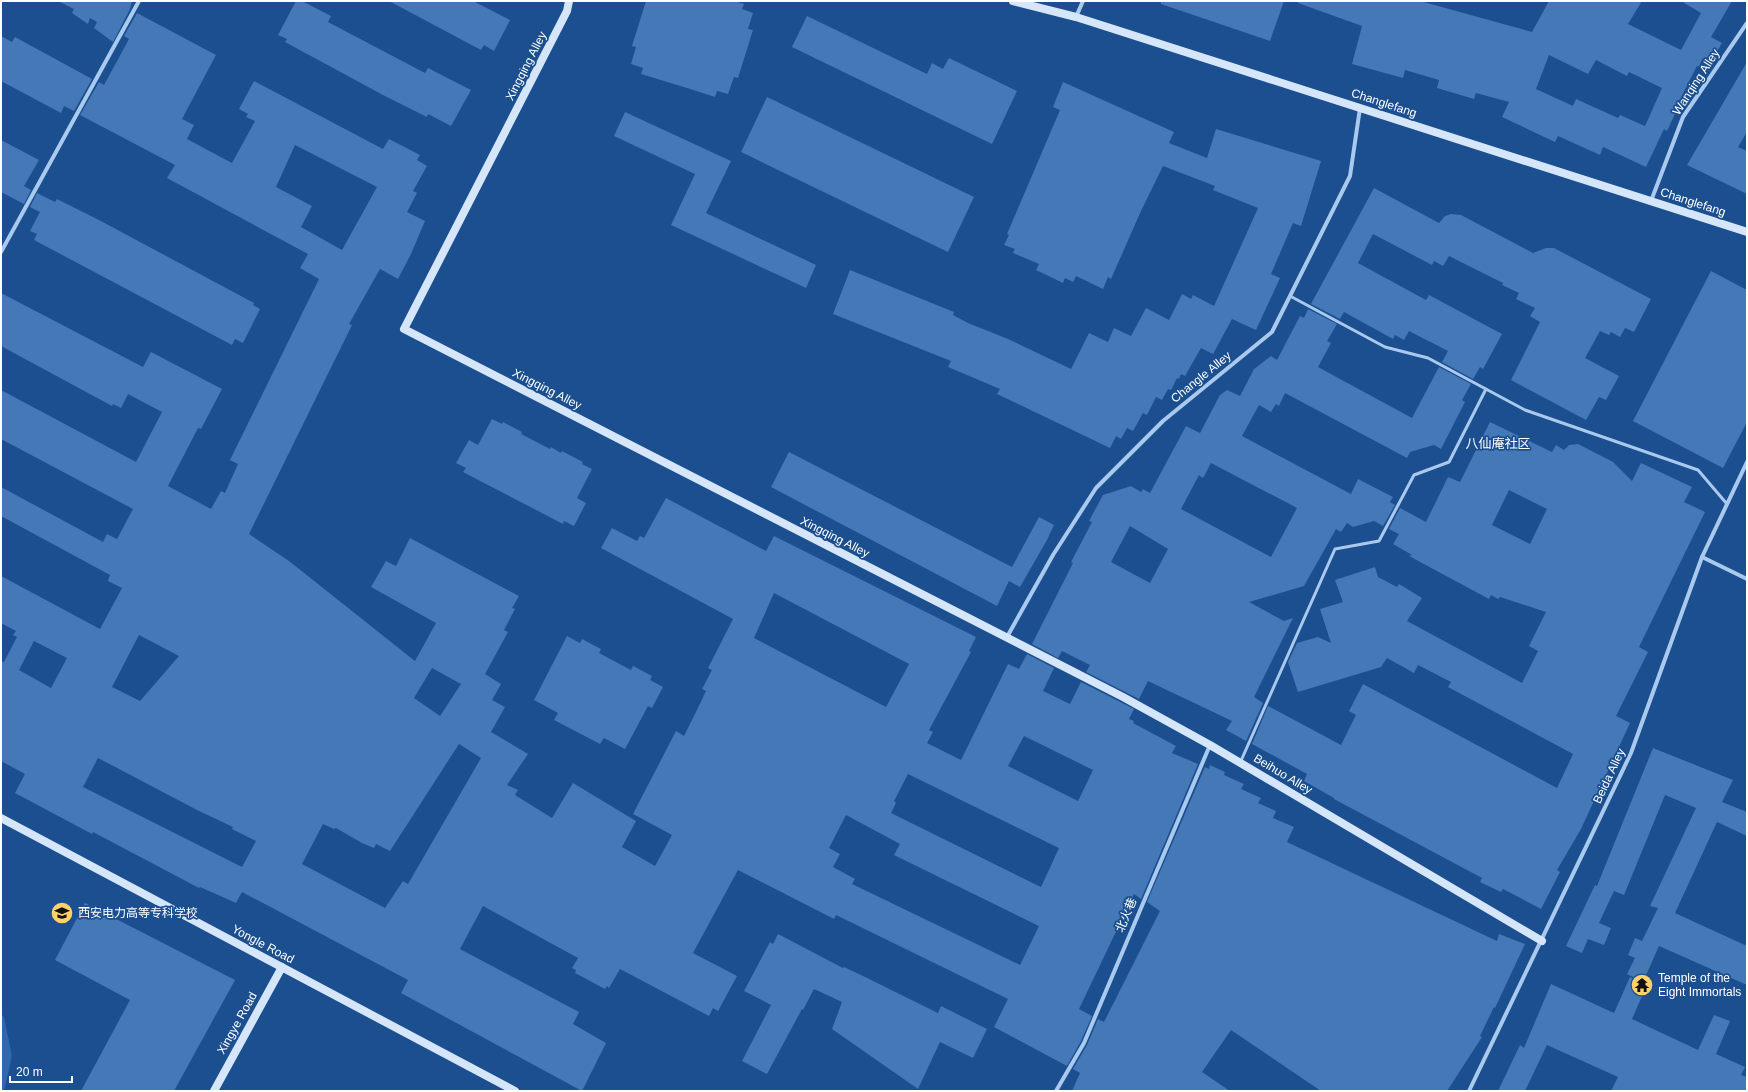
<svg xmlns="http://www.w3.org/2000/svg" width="1748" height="1092" viewBox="0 0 1748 1092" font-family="Helvetica,'Noto Sans SC',sans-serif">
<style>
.green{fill:#2e69ad}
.building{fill:#4478b7;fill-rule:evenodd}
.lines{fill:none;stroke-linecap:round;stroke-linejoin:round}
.lane{stroke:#a9c9ee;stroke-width:3}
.street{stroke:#a9c9ee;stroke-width:4}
.secondary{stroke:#d6e6fa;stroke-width:8}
.labels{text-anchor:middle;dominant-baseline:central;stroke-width:3.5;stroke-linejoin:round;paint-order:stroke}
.street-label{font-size:12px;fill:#fff;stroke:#1b4f8f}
.poi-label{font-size:12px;fill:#fff;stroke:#1b4f8f;text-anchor:start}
.neighbourhood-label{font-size:13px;fill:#fff;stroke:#1b4f8f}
</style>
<rect width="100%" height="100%" fill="#1b4f8f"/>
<!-- green -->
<path class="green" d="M 1,1014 L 4,1017 L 12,1056 L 4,1091 L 1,1091 Z"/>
<!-- building -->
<g class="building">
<path d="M 58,1 L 132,1 L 130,9 L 113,42 L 94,28 L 97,22 L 90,18 L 88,24 L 72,13 L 74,9 Z"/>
<path d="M 296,1 L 302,1 L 331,16 L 328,22 L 425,73 L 428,68 L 471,90 L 451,126 L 428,114 L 427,117 L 383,95 L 285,42 L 287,39 L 278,35 Z"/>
<path d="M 389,1 L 473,1 L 510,20 L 494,51 L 484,45 L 481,50 Z"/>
<path d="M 646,1 L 734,1 L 744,4 L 742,9 L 753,13 L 748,29 L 753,30 L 738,78 L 734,77 L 728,94 L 717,91 L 715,97 L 687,88 L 641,74 L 643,68 L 631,64 L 636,47 L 632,46 Z"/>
<path d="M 1161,1 L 1284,1 L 1270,41 L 1161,4 Z"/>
<path d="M 1298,1 L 1420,1 L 1532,32 L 1549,1 L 1642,1 L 1628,24 L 1681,50 L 1701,13 L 1681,1 L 1732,1 L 1711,37 L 1722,43 L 1711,62 L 1703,58 L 1699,66 L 1697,66 L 1674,111 L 1676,112 L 1667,131 L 1664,129 L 1646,167 L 1603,147 L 1600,155 L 1558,136 L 1555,142 L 1502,117 L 1509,102 L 1476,93 L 1474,99 L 1437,88 L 1439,80 L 1405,70 L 1403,78 L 1352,64 L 1362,26 L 1298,3 ZM 1549,55 L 1588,74 L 1596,60 L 1627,76 L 1629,72 L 1662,88 L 1645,126 L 1620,115 L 1618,118 L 1576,99 L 1573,106 L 1536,89 Z"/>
<path d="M 137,13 L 216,55 L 182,119 L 194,125 L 187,139 L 232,163 L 255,121 L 246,117 L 248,114 L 239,109 L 254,81 L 383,149 L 389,139 L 420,155 L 417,160 L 427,166 L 413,191 L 417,193 L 407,212 L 425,221 L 411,254 L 398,279 L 380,269 L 349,324 L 352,325 L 249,534 L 289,561 L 415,661 L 436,623 L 371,587 L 386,561 L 396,566 L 410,538 L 519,596 L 512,608 L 515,609 L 504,630 L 508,632 L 485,674 L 501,684 L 492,700 L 505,707 L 491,732 L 528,754 L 507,785 L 518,790 L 515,795 L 552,818 L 573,783 L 636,821 L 622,847 L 655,866 L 672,835 L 633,814 L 676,731 L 684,736 L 696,712 L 706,691 L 702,689 L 712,670 L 708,668 L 733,619 L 601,548 L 612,528 L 637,541 L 640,536 L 644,538 L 666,498 L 766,551 L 774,536 L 976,637 L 969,651 L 971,652 L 929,730 L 933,732 L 927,743 L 961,760 L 1008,664 L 1019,669 L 1027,654 L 1054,668 L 1043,691 L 1070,704 L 1081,682 L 1134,709 L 1129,719 L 1134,721 L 1133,723 L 1176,746 L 1172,753 L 1198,764 L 1141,899 L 1134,894 L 1079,1009 L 1092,1016 L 1081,1041 L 1067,1066 L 994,1027 L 1008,999 L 836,915 L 834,919 L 738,870 L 693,953 L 737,976 L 718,1011 L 713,1008 L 709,1016 L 620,969 L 609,988 L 607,986 L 605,989 L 575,973 L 576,970 L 572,968 L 578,958 L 483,906 L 460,949 L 579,1012 L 573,1024 L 606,1043 L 582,1091 L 401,993 L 408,980 L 242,892 L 236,903 L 200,887 L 199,888 L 93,832 L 92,834 L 15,793 L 25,774 L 1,761 L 1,661 L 4,662 L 17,637 L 13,635 L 16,631 L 1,623 L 1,576 L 100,629 L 122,588 L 108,581 L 110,575 L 1,516 L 1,487 L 103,542 L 107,534 L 117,539 L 133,509 L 1,439 L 1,390 L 136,462 L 162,412 L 128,394 L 121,408 L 113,404 L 112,406 L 1,346 L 1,293 L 143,367 L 151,352 L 222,389 L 201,429 L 198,428 L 168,486 L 211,509 L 221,491 L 225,493 L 238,464 L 230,460 L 319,279 L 300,268 L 308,254 L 167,178 L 175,165 L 80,115 L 99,82 L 104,85 L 129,39 L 124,36 ZM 295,145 L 377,187 L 342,250 L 301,227 L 312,206 L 276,187 ZM 774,593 L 909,664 L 886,707 L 754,638 ZM 139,635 L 179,656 L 140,701 L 112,687 ZM 34,641 L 67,658 L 51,688 L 19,670 ZM 432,668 L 461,684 L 440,716 L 414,698 ZM 1024,736 L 1093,770 L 1078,801 L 1008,766 ZM 459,744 L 481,758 L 408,884 L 403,881 L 385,908 L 302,864 L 323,824 L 334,829 L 336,828 L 362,843 L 374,848 L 376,844 L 390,851 ZM 98,758 L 199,811 L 233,827 L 232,829 L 256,841 L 242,867 L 83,787 ZM 908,774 L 1059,848 L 1041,887 L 891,813 L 896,803 L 894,801 ZM 846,815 L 900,844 L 894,855 L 1039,926 L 1020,965 L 852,884 L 855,879 L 833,867 L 840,854 L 829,848 Z"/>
<path d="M 807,16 L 927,74 L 932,63 L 943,69 L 949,58 L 1017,91 L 992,144 L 792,47 Z"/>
<path d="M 1,36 L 12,42 L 15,37 L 92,79 L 74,111 L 64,106 L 61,113 L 1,81 Z"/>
<path d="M 1747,62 L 1747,132 L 1738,147 L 1747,151 L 1747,194 L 1687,165 Z"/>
<path d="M 1063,82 L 1174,132 L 1169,143 L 1207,158 L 1216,129 L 1321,161 L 1301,226 L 1293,223 L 1271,274 L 1280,278 L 1256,330 L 1232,319 L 1213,354 L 1201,348 L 1185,376 L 1181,374 L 1179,379 L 1177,378 L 1171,390 L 1168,389 L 1162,400 L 1156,397 L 1147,415 L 1143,413 L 1133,431 L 1127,428 L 1121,439 L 1116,436 L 1110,448 L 997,394 L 1000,389 L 948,367 L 951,361 L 833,314 L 850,270 L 954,312 L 953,315 L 968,323 L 1008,339 L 1071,369 L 1089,333 L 1108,342 L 1114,328 L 1131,336 L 1146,308 L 1169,320 L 1182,294 L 1191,299 L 1193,295 L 1214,306 L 1258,208 L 1213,190 L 1215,186 L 1163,166 L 1141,211 L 1111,279 L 1108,277 L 1103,289 L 1076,276 L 1073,282 L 1065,278 L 1063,283 L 1036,270 L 1039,264 L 1013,253 L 1015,249 L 1004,245 L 1009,235 L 1007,234 L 1060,110 L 1053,107 Z"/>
<path d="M 767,97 L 974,197 L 948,252 L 741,152 Z"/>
<path d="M 625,112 L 731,161 L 706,213 L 816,265 L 806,288 L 671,225 L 695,174 L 614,136 Z"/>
<path d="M 1,140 L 39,160 L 24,186 L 31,190 L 24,204 L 1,192 Z"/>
<path d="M 1374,188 L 1439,223 L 1445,216 L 1451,214 L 1461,215 L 1533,253 L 1546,248 L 1554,248 L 1651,299 L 1634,332 L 1625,328 L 1620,337 L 1611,332 L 1609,335 L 1600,331 L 1585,358 L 1619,376 L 1606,400 L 1599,397 L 1586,420 L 1511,380 L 1540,322 L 1530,316 L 1535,308 L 1516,299 L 1519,293 L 1502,285 L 1503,283 L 1449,256 L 1443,266 L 1434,261 L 1432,265 L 1373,234 L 1358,263 L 1426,300 L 1429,295 L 1502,334 L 1483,369 L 1480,367 L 1473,379 L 1442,362 L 1448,351 L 1409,331 L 1404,340 L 1395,335 L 1393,339 L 1344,312 L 1340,319 L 1311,304 Z"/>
<path d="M 37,193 L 55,202 L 57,199 L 99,220 L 254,303 L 253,305 L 260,309 L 243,343 L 235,339 L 232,345 L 34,240 L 37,234 L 30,231 L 40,212 L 30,207 Z"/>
<path d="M 1711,271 L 1747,290 L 1747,422 L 1723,468 L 1633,421 Z"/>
<path d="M 1308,309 L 1337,324 L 1327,341 L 1331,343 L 1318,367 L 1412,418 L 1439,367 L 1471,384 L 1462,400 L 1465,402 L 1441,449 L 1434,445 L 1410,452 L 1407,458 L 1285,393 L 1279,406 L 1276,404 L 1271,412 L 1259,405 L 1242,436 L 1351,494 L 1358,479 L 1393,497 L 1390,502 L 1395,505 L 1383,526 L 1374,521 L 1353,527 L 1347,523 L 1341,532 L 1336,529 L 1304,586 L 1249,602 L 1284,621 L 1293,618 L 1254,697 L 1263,703 L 1246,741 L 1226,730 L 1232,721 L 1148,681 L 1139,699 L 1086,672 L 1090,665 L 1062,651 L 1058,658 L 1032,644 L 1073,563 L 1071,562 L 1092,522 L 1089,521 L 1103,495 L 1131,486 L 1141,492 L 1143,489 L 1150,493 L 1186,426 L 1200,433 L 1220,395 L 1227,390 L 1240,396 L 1254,369 L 1271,356 L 1277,360 L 1300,316 L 1304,318 ZM 1211,463 L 1297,508 L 1271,557 L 1181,509 L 1199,475 L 1203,478 ZM 1130,526 L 1168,549 L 1150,583 L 1111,562 Z"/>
<path d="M 492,419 L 502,424 L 503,422 L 522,432 L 521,434 L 550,449 L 551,447 L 561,453 L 562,451 L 583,462 L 582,464 L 592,469 L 577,498 L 586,503 L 574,526 L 564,521 L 563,524 L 463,472 L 466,468 L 456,463 L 469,440 L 478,445 Z"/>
<path d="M 1490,422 L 1552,452 L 1556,445 L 1564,450 L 1569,445 L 1578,444 L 1613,462 L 1632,481 L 1641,463 L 1692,487 L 1684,502 L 1705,512 L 1639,647 L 1648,652 L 1616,716 L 1630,723 L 1581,829 L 1557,870 L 1560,872 L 1541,909 L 1503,889 L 1501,892 L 1480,882 L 1482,878 L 1334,799 L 1334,798 L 1304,781 L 1307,774 L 1252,744 L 1268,706 L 1341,745 L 1356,715 L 1349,711 L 1363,684 L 1557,788 L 1573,754 L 1448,687 L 1451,682 L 1418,665 L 1414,673 L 1387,658 L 1381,667 L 1298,692 L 1288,662 L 1297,643 L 1318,637 L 1331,643 L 1320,609 L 1343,602 L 1335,580 L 1375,567 L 1378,577 L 1397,587 L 1399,584 L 1422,598 L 1407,621 L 1522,683 L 1538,651 L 1529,646 L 1546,612 L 1500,597 L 1498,599 L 1491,595 L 1489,599 L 1409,556 L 1412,555 L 1393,544 L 1399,534 L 1389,529 L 1400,508 L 1426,522 L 1448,477 L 1460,482 ZM 1509,490 L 1547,509 L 1530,544 L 1492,525 Z"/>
<path d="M 789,452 L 1012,567 L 1039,517 L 1054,525 L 1047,540 L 1020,587 L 1009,581 L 997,606 L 771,487 Z"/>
<path d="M 567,636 L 580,643 L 582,639 L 601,649 L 599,653 L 631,670 L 633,666 L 652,676 L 650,680 L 663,687 L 652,708 L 648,706 L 625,749 L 604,738 L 600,744 L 554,720 L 558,713 L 534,700 Z"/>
<path d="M 1653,748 L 1733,780 L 1722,802 L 1747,812 L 1747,836 L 1717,822 L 1675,913 L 1747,946 L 1747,985 L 1659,946 L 1643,982 L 1627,974 L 1635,958 L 1628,955 L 1635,938 L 1642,941 L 1658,908 L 1650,906 L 1696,808 L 1665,795 L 1624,895 L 1614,891 L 1599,923 L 1611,928 L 1604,945 L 1588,939 L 1582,953 L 1566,946 L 1595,885 L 1597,886 Z"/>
<path d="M 1210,765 L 1225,772 L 1224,775 L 1244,784 L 1241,789 L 1261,798 L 1258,803 L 1276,811 L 1273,818 L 1294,827 L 1287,842 L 1497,941 L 1499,934 L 1525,944 L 1495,1008 L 1494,1007 L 1480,1036 L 1482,1037 L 1447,1091 L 1321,1091 L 1231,1030 L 1202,1072 L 1230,1091 L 1072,1091 L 1080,1073 L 1073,1069 L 1087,1045 L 1098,1019 L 1104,1022 L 1160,911 L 1147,902 L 1205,767 L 1209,769 Z"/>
<path d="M 85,903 L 235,980 L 174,1091 L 81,1091 L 130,1000 L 55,960 Z"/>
<path d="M 778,934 L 843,968 L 844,967 L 863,976 L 938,1013 L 941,1006 L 987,1029 L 973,1058 L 940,1042 L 918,1089 L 832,1029 L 842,1002 L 814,989 L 803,1010 L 802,1009 L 767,1074 L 742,1061 L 771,1005 L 744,991 L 770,942 L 773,944 Z"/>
<path d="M 1630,977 L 1647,985 L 1632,1019 L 1698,1050 L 1714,1015 L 1730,1021 L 1716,1054 L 1745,1067 L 1741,1075 L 1747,1077 L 1747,1091 L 1611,1091 L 1618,1077 L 1547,1045 L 1525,1091 L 1498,1091 L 1520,1045 L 1524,1048 L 1551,984 L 1614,1013 Z"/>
</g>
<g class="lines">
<!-- lane -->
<g class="lane">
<path d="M 1290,296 L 1385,347 L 1428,358 L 1525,410 L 1698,470 L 1727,504"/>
<path d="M 1240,763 L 1335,549 L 1379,541 L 1414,475 L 1449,462 L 1486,389"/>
</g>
<!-- street -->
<g class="street">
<path d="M 1076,17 L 1083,1"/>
<path d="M 1651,201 L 1683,117 L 1747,23"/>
<path d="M 1,252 L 139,1"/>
<path d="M 1702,557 L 1747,579"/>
<path d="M 1007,637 L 1053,555 L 1096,488 L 1163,421 L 1272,332 L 1350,176 L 1360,108"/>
<path d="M 1056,1091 L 1084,1043 L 1210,745"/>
<path d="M 1469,1091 L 1631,753 L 1702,557 L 1747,462"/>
</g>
<!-- secondary -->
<g class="secondary">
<path d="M 569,1 L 567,11 L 404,329 L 1123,697 L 1210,745 L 1542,941"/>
<path d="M 1013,1 L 1076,17 L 1747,232"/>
<path d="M 1,818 L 515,1091"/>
<path d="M 214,1091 L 282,967"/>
</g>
</g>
<!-- icons -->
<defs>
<g id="university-disc" transform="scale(1.15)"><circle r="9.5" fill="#ffd166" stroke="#1b4f8f"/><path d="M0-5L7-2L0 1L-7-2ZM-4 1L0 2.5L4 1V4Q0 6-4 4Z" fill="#111"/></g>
<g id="temple-disc" transform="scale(1.15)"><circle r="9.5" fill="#ffd166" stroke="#1b4f8f"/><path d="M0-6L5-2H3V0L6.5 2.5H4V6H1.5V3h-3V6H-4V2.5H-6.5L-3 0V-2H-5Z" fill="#111"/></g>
</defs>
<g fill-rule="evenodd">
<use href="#university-disc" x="62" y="913"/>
<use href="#temple-disc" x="1642" y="985"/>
</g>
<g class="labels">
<!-- street labels -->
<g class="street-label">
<text transform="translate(526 66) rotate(-63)">Xingqing Alley</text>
<text transform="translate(1696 82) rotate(-57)">Wanqing Alley</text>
<text transform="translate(1384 103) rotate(18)">Changlefang</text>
<text transform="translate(1693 202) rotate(18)">Changlefang</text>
<text transform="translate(1201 377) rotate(-39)">Changle Alley</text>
<text transform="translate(547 389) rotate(27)">Xingqing Alley</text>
<text transform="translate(835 537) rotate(27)">Xingqing Alley</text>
<text transform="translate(1283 774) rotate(31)">Beihuo Alley</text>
<text transform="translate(1609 776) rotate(-65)">Beida Alley</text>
<text transform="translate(1126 915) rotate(-67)">北火巷</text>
<text transform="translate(263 944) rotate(28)">Yongle Road</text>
<text transform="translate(237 1023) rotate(-61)">Xingye Road</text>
</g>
<!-- poi labels -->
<g class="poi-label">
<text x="78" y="913">西安电力高等专科学校</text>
<text x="1658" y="978">Temple of the<tspan x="1658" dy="14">Eight Immortals</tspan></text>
</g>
<!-- neighbourhood labels -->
<g class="neighbourhood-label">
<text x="1498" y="443">八仙庵社区</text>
</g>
</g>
<!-- border -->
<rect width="1748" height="1092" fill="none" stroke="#ffffff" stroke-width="4"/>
<!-- scale -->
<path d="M10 1076v6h62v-6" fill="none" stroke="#ffffff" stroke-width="2"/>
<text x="16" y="1076" font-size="12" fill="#ffffff" stroke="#1b4f8f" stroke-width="3" paint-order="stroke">20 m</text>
</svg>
